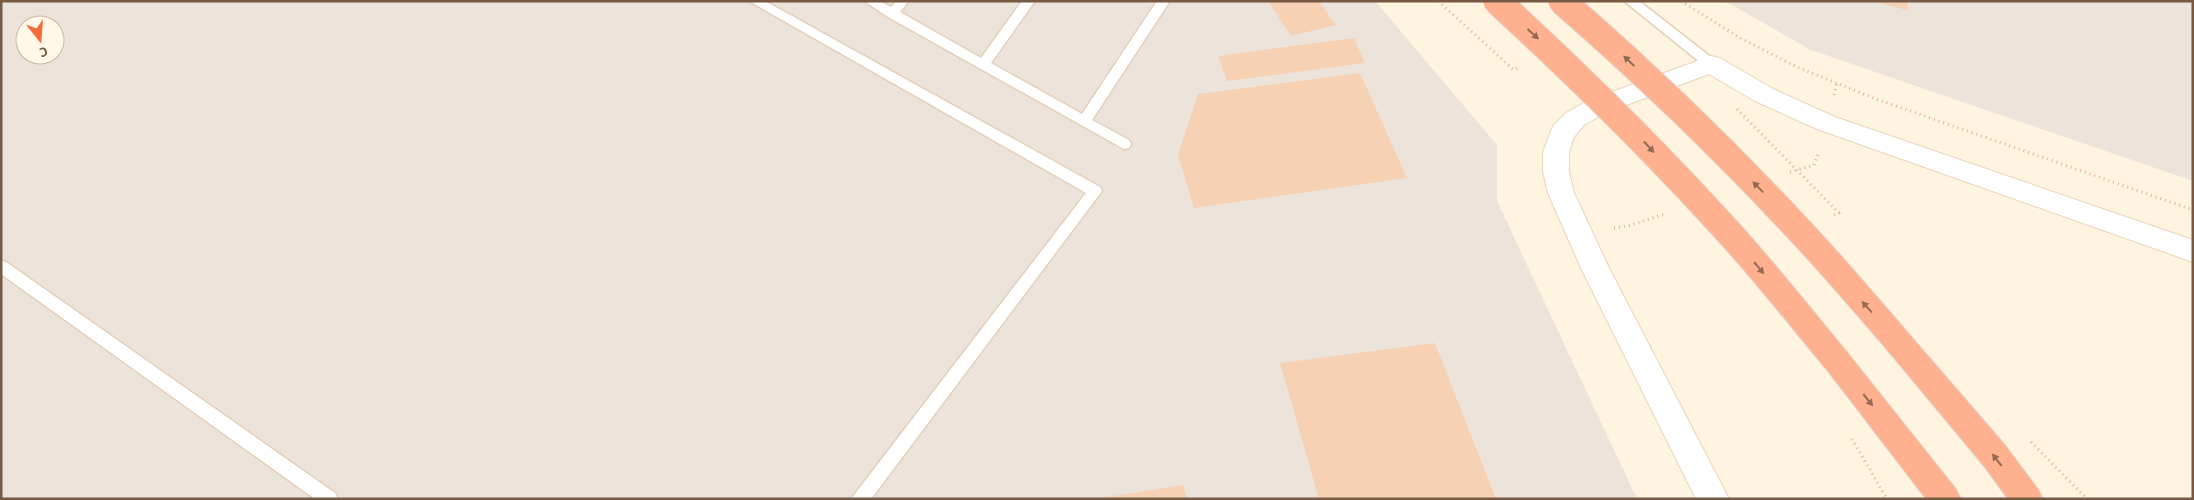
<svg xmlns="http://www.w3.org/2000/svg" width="2194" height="500" viewBox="0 0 2194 500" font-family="'Alegreya Sans',sans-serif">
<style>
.industrial{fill:#ece4db;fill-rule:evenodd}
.building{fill:#f7d1b4}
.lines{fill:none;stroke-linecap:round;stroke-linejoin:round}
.lane-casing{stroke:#e3cfba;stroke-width:3}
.secondary-casing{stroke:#ebd3b9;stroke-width:2}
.highway-casing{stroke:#e1dad6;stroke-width:2}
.path{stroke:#dbb597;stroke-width:3;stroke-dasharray:1 4;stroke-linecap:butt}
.lane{fill:#fff;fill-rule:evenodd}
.secondary{fill:#fff;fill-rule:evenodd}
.highway{fill:#ffb18f;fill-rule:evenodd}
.highway-bridge-casing{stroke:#e1dad6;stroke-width:29;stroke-linecap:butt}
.path-bridge{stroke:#dbb597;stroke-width:3;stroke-dasharray:1 4;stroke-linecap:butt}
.highway-bridge{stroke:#ffb18f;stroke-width:27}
.oneway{fill:#926b53}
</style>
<rect width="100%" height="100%" fill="#fef4df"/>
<!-- industrial -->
<g class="industrial">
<path d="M 1,1 L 1375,1 L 1497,145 L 1497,201 L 1637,499 L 1,499 ZM 25,25 L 55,25 L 55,55 L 25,55 Z"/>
<path d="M 1725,1 L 2193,1 L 2193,181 L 1811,50 Z"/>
</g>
<!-- building -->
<g class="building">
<path d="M 1268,1 L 1319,1 L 1336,25 L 1291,36 Z"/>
<path d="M 1876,1 L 1908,1 L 1907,10 L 1876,2 Z"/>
<path d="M 1354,38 L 1365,63 L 1227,81 L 1218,56 Z"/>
<path d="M 1360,73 L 1407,178 L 1194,208 L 1178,155 L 1198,94 Z"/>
<path d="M 1435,343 L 1496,499 L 1319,499 L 1280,363 Z"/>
<path d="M 1183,485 L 1187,499 L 1101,499 L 1101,498 Z"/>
</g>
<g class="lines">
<!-- lane casing -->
<g class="lane-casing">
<g id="lane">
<path d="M 749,1 L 765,1 L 1100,187 L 1102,191 L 871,499 L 851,499 L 1086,193 Z"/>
<path d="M 864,1 L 880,1 L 891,7 L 896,1 L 909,1 L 900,12 L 981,58 L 1022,1 L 1035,1 L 991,63 L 1082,114 L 1157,1 L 1170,1 L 1092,120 L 1129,140 L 1131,144 L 1129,148 L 1124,149 L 888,17 Z"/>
<path d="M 1624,1 L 1639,1 L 1716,61 L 1718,64 L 1716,67 L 1706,67 Z"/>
<path d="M 1,260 L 6,262 L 335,493 L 338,499 L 315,499 L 1,274 Z"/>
</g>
</g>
<!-- secondary casing -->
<g class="secondary-casing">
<path id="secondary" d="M 1711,56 L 1720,58 L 1773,89 L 1835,117 L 2193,240 L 2193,262 L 1817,129 L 1755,101 L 1709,74 L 1605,113 L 1584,125 L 1574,137 L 1569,152 L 1569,172 L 1574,193 L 1609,268 L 1729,499 L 1696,499 L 1581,268 L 1548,193 L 1543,172 L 1543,152 L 1553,126 L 1566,113 L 1587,101 Z"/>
</g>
<!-- highway casing -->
<g class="highway-casing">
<g id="highway">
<path d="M 1899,331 L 1909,334 L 2005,445 L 2038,489 L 2043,499 L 2008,499 L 1983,465 L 1889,352 L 1884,343 L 1889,334 Z"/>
<path d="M 1837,349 L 1847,352 L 1956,489 L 1961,499 L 1926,499 L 1827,370 L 1822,361 L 1827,352 Z"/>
</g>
</g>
<!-- path -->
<g class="path">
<path d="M 1438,1 L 1514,70 L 1518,68"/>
<path d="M 1681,1 L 1742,39 L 1797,67 L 1876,99 L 2193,210"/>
<path d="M 1834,95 L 1837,83"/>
<path d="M 1790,172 L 1814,165 L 1819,152"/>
<path d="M 1614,228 L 1628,226 L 1665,214"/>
<path d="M 1852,439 L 1887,499"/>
<path d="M 2031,442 L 2087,499"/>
</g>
<!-- lane -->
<use href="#lane" class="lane"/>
<!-- secondary -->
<use href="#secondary" class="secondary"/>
<!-- highway -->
<use href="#highway" class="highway"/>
<!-- highway-bridge casing -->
<g class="highway-bridge-casing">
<g id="highway-bridge">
<path d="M 1497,1 C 1579,76 1658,154 1732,236 C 1769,277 1802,319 1837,361"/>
<path d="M 1562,1 C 1646,74 1726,151 1801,232 C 1835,268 1867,306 1899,343"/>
</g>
</g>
<!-- path-bridge -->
<path class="path-bridge" d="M 1737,109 L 1839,213 L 1831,216"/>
<!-- highway-bridge -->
<use href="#highway-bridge" class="highway-bridge"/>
</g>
<!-- one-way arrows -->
<defs><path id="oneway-solid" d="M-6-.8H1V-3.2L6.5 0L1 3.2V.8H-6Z" transform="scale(1.25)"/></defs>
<g class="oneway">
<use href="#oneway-solid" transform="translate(1533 34) rotate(42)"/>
<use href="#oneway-solid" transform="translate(1629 61) rotate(-137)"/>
<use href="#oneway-solid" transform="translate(1649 147) rotate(47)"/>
<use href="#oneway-solid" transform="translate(1758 187) rotate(-134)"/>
<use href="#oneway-solid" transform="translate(1759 268) rotate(50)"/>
<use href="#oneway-solid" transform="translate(1867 307) rotate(-132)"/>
<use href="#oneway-solid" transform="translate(1868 400) rotate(51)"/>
<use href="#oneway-solid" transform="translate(1997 460) rotate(-128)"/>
</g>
<!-- border -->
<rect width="2194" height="500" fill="none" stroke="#775944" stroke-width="5"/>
<!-- north arrow -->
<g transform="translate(40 40) rotate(163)"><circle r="24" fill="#fff7e7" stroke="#c9b8a6"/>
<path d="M0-4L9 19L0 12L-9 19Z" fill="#f56a37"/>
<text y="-8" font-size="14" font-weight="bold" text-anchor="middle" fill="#775944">С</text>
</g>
</svg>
